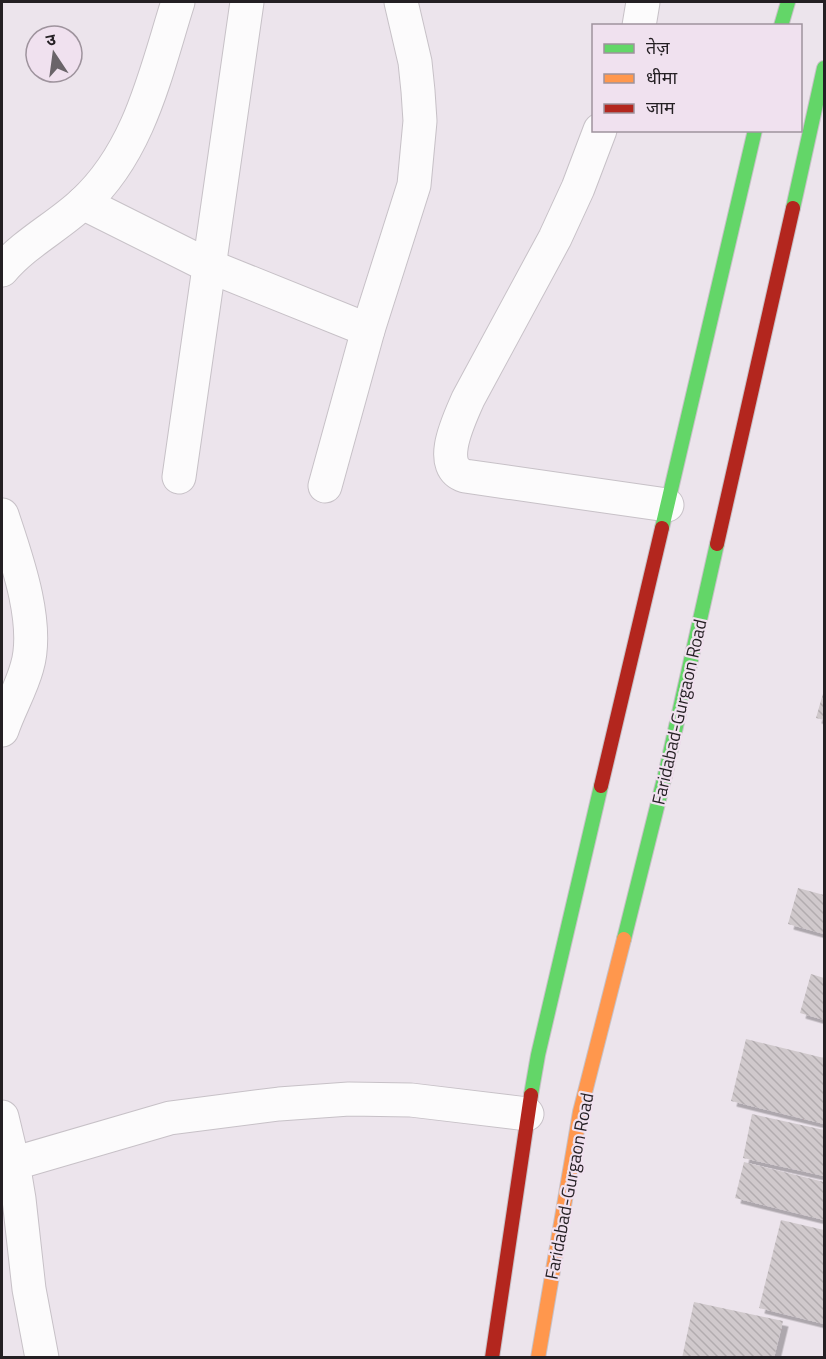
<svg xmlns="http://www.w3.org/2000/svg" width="826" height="1359" viewBox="0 0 826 1359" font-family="'Titillium Web','Noto Sans Devanagari',sans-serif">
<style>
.building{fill:url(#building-back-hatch);filter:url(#shadow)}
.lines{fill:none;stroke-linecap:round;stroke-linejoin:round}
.street-casing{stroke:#c7c1c7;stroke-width:35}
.fast-casing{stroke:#c7c1c7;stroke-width:16}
.slow-casing{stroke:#c7c1c7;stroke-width:16}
.jam-casing{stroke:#c7c1c7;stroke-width:16}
.street{stroke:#fcfbfc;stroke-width:33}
.fast{stroke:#63d668;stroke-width:14}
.slow{stroke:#ff974d;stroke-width:14}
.jam{stroke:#b3261e;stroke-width:14}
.labels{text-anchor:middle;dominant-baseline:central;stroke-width:4.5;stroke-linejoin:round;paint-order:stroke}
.street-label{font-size:18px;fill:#241f23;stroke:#f0e1ef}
</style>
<defs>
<pattern id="building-back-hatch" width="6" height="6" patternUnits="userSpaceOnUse" patternTransform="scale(1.5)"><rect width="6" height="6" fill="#d0c9cc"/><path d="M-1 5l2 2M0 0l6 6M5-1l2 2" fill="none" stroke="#b2acaf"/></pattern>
<filter id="shadow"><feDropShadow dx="5.5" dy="5.5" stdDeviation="0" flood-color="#0004"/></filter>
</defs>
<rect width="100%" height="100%" fill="#ece4ec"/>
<!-- building -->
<g class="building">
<path d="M 824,690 L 824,720 L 816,718 Z"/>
<path d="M 798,888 L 824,895 L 824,934 L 788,924 Z"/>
<path d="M 811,974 L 824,978 L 824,1020 L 800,1013 Z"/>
<path d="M 746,1039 L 824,1058 L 824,1124 L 731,1101 Z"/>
<path d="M 752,1114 L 824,1130 L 824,1176 L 743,1158 Z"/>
<path d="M 744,1162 L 824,1182 L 824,1220 L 735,1198 Z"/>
<path d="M 781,1220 L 824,1230 L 824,1324 L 759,1308 Z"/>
<path d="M 694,1302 L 783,1321 L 774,1358 L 682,1358 Z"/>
</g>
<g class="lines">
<!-- street casing -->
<g class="street-casing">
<g id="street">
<path d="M 639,26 L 643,2"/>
<path d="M 600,130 L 578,188 L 555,238 L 468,399 C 460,418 435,467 465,476 L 667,505"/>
<path d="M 83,203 L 209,266 L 368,330"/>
<path d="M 2,270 C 25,243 57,227 83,203 C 140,151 156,71 178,2"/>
<path d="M 179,477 L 247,2"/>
<path d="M 325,486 L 368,330 L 414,185 L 420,121 L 418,91 L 415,62 L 401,2"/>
<path d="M 2,515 C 16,557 40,623 27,667 C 21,689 9,709 2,730"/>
<path d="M 2,1117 L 13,1163 L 19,1199 L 29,1289 L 42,1358"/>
<path d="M 2,1167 L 170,1118 L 279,1104 L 349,1099 L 411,1100 L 527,1114"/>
</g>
</g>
<!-- fast casing -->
<g class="fast-casing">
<g id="fast">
<path d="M 781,26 L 788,2"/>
<path d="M 793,208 L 824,68"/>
<path d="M 662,528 L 755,130"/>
<path d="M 624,939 L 666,771 L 717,544"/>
<path d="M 531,1095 L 538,1055 L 601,786"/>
</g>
</g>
<!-- slow casing -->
<g class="slow-casing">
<path id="slow" d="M 538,1358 L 580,1112 L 624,939"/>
</g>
<!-- jam casing -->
<g class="jam-casing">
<g id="jam">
<path d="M 717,544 L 793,208"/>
<path d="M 601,786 L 662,528"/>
<path d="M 492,1358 L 531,1095"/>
</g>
</g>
<!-- street -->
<use href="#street" class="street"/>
<!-- fast -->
<use href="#fast" class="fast"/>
<!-- slow -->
<use href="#slow" class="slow"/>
<!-- jam -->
<use href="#jam" class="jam"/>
</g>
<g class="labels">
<!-- street labels -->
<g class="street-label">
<text transform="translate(679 712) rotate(-77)">Faridabad-Gurgaon Road</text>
<text transform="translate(569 1186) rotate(-79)">Faridabad-Gurgaon Road</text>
</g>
</g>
<!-- border -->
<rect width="826" height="1359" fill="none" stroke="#241f23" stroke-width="6"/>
<!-- legend -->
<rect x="592" y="24" width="210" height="108" fill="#f0e1ef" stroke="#9e939d" stroke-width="1.5"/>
<rect x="604" y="44" width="30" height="9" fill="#63d668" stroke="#9e939d" stroke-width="1.5"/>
<text x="646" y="54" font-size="18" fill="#241f23">तेज़</text>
<rect x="604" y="74" width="30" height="9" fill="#ff974d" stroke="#9e939d" stroke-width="1.5"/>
<text x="646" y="84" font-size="18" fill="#241f23">धीमा</text>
<rect x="604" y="104" width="30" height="9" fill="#b3261e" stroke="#9e939d" stroke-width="1.5"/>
<text x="646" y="114" font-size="18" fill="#241f23">जाम</text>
<!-- north arrow -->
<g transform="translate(54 54) rotate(347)"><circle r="28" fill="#f0e1ef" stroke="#9e939d" stroke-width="1.5"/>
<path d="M0-4.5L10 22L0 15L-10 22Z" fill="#6a6469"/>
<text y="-9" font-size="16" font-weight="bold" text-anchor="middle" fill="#241f23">उ</text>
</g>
</svg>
